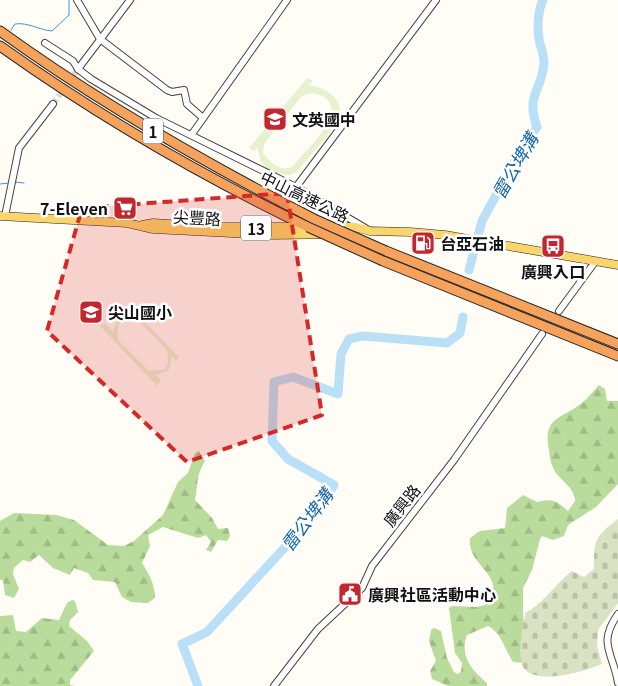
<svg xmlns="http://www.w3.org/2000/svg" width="618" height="686" viewBox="0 0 618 686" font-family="Georgia,'Noto Sans TC',serif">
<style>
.forest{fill:url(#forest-firs)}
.cemetery{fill:url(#cemetery-stones)}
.pitch{fill:#e6f2cf;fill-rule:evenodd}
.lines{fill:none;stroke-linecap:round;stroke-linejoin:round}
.stream{stroke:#3f96cf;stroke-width:1}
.river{stroke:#b9e0f7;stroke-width:9}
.minor-tunnel{stroke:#dbdad3;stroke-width:6;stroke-dasharray:6 3;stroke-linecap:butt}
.minor-casing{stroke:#444;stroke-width:8}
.major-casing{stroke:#222;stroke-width:9}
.highway-casing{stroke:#222;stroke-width:11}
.minor{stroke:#fff;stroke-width:6}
.major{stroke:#f9d66b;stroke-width:8}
.highway{stroke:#f5a25d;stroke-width:9}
.highway-bridge-casing{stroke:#222;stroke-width:11;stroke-linecap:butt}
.highway-bridge{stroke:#f5a25d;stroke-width:9}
.marked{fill:#d62828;fill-opacity:0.2;stroke:#d62828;stroke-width:4;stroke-dasharray:10 6;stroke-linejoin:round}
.labels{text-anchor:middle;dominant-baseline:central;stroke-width:5;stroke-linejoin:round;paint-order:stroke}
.shield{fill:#fff;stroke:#585858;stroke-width:1}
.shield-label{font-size:15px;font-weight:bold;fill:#111}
.poi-label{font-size:16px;font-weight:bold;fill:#111;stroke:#fff;text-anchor:start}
.street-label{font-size:16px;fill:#111;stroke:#fff}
.water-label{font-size:18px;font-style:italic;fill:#1768a6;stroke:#fff}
</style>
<defs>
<pattern id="forest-firs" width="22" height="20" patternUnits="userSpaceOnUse" patternTransform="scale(1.25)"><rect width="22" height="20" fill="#b9dc9c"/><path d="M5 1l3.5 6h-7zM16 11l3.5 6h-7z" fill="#9ebc85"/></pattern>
<pattern id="cemetery-stones" width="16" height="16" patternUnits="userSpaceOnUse" patternTransform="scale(1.25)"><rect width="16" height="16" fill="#d9e3c4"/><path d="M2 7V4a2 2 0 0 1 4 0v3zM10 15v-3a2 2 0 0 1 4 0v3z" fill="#b9c2a7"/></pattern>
</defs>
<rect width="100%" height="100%" fill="#fffdf5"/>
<!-- forest -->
<g class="forest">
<path d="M 599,385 L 605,389 L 607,401 L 618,401 L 618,484 L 596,507 L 568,525 L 564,536 L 553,540 L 542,536 L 540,539 L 532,570 L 523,588 L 523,616 L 528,652 L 525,663 L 513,662 C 505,650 501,632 488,626 L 467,635 C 459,656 472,670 487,683 L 487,686 L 448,686 L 432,679 L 430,671 L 436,661 L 429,641 L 431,630 L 434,628 L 441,631 L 447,658 L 454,672 L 458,674 L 461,671 L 462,663 L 455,653 L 449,608 L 452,606 L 476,607 L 485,605 C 487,601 491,595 493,591 C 497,573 467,562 470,538 L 480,531 L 505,528 L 507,508 L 523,495 L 537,502 C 552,498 557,501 568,511 L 575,501 C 575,489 563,482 556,473 C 551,466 550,458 549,450 C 542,416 563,419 583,402 C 589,397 594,390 599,385 Z"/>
<path d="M 199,451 L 205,461 C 195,478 199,482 195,500 L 212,518 L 218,529 L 228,528 L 230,536 L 227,541 L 218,540 L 211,552 L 206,550 L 211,542 L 206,535 L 198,538 L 163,527 L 148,535 L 150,546 L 142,563 C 149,574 155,584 155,598 L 148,603 L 131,602 L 122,597 L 115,582 L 93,580 L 88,573 L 74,568 L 70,575 L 53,568 L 39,555 L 30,562 L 23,560 L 14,568 L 13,574 L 19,589 L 14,598 L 5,595 L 3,580 L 0,580 L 0,521 L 14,513 L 56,515 L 74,520 L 108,545 L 124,546 L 134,541 L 163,515 L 178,482 L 188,473 L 195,453 Z"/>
<path d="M 72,600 L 75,601 L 78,612 L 70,620 L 69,626 L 87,641 L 94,651 L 70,680 L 70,685 L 75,686 L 0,686 L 0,616 L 13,615 L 16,631 L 26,632 L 42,618 L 59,620 L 67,603 Z"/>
</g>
<!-- cemetery -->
<path class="cemetery" d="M 618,519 L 618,603 L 598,630 L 597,646 L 602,664 C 583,672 534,686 523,667 C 517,651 523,629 525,613 C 543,604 555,584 572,571 L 584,577 L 594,569 C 594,539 594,538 618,519 Z"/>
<!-- pitch -->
<g class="pitch">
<path d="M 307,78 L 313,81 L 309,85 C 325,87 346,100 339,119 C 336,128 305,161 297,172 L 289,175 C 269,172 260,169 258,148 L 254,151 L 249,148 ZM 313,93 C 358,103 308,148 293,166 C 280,173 271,163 263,153 L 264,144 L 302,96 Z"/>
<path d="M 131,308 L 179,357 L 176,361 L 172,356 L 169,370 L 156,375 L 161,380 L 157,386 L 100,326 L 104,323 L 113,331 C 116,321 121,314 132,315 L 128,311 ZM 127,317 L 138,320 L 167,350 L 168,364 L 164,370 L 148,370 L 118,340 L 118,325 Z"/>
</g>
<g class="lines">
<!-- stream -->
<g class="stream">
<path d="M 11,30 L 15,24 C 28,22 39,30 52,31 L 69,15 L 69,0"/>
<path d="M 15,182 L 24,183"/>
<path d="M 0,184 L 9,183"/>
</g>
<!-- river -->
<g class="river">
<path d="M 469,270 L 482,221 L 519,153 L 537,127 C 525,94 543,90 544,62 C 544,54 540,46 539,39 C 537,28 538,10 543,0"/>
<path d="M 198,686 L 182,644 L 207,632 L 288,544 L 322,504 L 334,485 L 288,459 L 272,441 L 274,382 L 293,377 L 338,394 L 341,354 L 349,339 L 363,336 L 447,343 L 460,333 L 463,317"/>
</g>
<!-- minor-tunnel -->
<path class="minor-tunnel" d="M 53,104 L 78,69"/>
<!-- minor casing -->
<g class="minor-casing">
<g id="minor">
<path d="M 77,0 L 100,39 L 167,90 L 172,92 L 184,90 L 187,104 L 203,118"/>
<path d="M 45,43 L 73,61 L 78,69 L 91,79 L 156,118 L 296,187 L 367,229"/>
<path d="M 78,69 L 130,0"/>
<path d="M 192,134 L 287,0"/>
<path d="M 296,187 L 436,0"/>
<path d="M 5,216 L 19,148 L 53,104"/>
<path d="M 559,311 L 595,262"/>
<path d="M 618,614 C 597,644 613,652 618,683"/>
<path d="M 274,686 L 318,629 L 362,588 L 372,566 L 454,460 L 542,334"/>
</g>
</g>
<!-- major casing -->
<g class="major-casing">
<g id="major">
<path d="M 0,216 L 127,223 L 153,229 L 269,235 L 346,234"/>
<path d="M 142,225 L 153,223 L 220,227 L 354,227 L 370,231 L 410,232 L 445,235 L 618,265"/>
</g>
</g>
<!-- highway casing -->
<g class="highway-casing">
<g id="highway">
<path d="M 0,31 C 99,103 205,163 314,219"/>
<path d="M 0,46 C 97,115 200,175 308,227"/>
<path d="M 386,251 L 618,344"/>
<path d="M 383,261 L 618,356"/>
</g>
</g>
<!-- minor -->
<use href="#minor" class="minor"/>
<!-- major -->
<use href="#major" class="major"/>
<!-- highway -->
<use href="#highway" class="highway"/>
<!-- highway-bridge casing -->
<g class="highway-bridge-casing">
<g id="highway-bridge">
<path d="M 314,219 L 386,251"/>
<path d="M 308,227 L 383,261"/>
</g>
</g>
<!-- highway-bridge -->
<use href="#highway-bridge" class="highway-bridge"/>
</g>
<!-- marked area -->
<path class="marked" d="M 287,193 L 322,415 L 187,462 L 47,331 L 82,208 Z"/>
<!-- icons -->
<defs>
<g id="school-square" transform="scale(1.25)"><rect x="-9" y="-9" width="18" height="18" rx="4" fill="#c4262e" stroke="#fff"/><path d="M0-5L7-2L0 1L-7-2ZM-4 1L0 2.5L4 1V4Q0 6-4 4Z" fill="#fff"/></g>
<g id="supermarket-square" transform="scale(1.25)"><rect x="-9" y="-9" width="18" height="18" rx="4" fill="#c4262e" stroke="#fff"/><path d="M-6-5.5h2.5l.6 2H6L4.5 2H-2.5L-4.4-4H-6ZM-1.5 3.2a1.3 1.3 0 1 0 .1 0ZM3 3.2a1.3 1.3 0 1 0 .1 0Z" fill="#fff"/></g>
<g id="fuel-square" transform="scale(1.25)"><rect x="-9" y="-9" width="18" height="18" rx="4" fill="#c4262e" stroke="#fff"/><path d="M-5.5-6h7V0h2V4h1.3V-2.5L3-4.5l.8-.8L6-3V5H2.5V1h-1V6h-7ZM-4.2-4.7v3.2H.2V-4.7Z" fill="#fff"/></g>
<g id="bus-square" transform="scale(1.25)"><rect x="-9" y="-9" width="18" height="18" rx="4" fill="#c4262e" stroke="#fff"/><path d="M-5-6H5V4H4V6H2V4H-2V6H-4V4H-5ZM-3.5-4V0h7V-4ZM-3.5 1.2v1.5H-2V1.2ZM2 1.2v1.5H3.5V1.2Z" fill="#fff"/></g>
<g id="civic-square" transform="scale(1.25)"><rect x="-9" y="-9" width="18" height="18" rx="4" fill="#c4262e" stroke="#fff"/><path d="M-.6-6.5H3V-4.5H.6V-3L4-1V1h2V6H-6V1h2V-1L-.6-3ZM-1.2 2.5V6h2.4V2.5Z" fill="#fff"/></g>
</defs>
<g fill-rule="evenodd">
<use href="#school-square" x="275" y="119"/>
<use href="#supermarket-square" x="125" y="208"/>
<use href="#fuel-square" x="423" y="243"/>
<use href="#bus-square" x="553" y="246"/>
<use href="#school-square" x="91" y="312"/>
<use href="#civic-square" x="350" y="594"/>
</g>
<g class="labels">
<!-- shield labels -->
<g class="shield">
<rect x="143" y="118.5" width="20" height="25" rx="4"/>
<rect x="241" y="215.5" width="30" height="25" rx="4"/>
</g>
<g class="shield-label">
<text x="153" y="131">1</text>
<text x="256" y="228">13</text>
</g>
<!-- poi labels -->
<g class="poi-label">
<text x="292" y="119">文英國中</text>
<text x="108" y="208" text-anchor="end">7-Eleven</text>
<text x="440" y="243">台亞石油</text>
<text x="553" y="271" text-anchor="middle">廣興入口</text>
<text x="108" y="312">尖山國小</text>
<text x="368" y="594">廣興社區活動中心</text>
</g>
<!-- street labels -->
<g class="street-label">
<text transform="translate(305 196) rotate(26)">中山高速公路</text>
<text transform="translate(197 217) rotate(3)">尖豐路</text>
<text transform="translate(401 505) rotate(-52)">廣興路</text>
</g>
<!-- water labels -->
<g class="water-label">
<text transform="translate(514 165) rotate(-60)">雷公埤溝</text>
<text transform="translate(306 519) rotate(-53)">雷公埤溝</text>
</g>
</g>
</svg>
